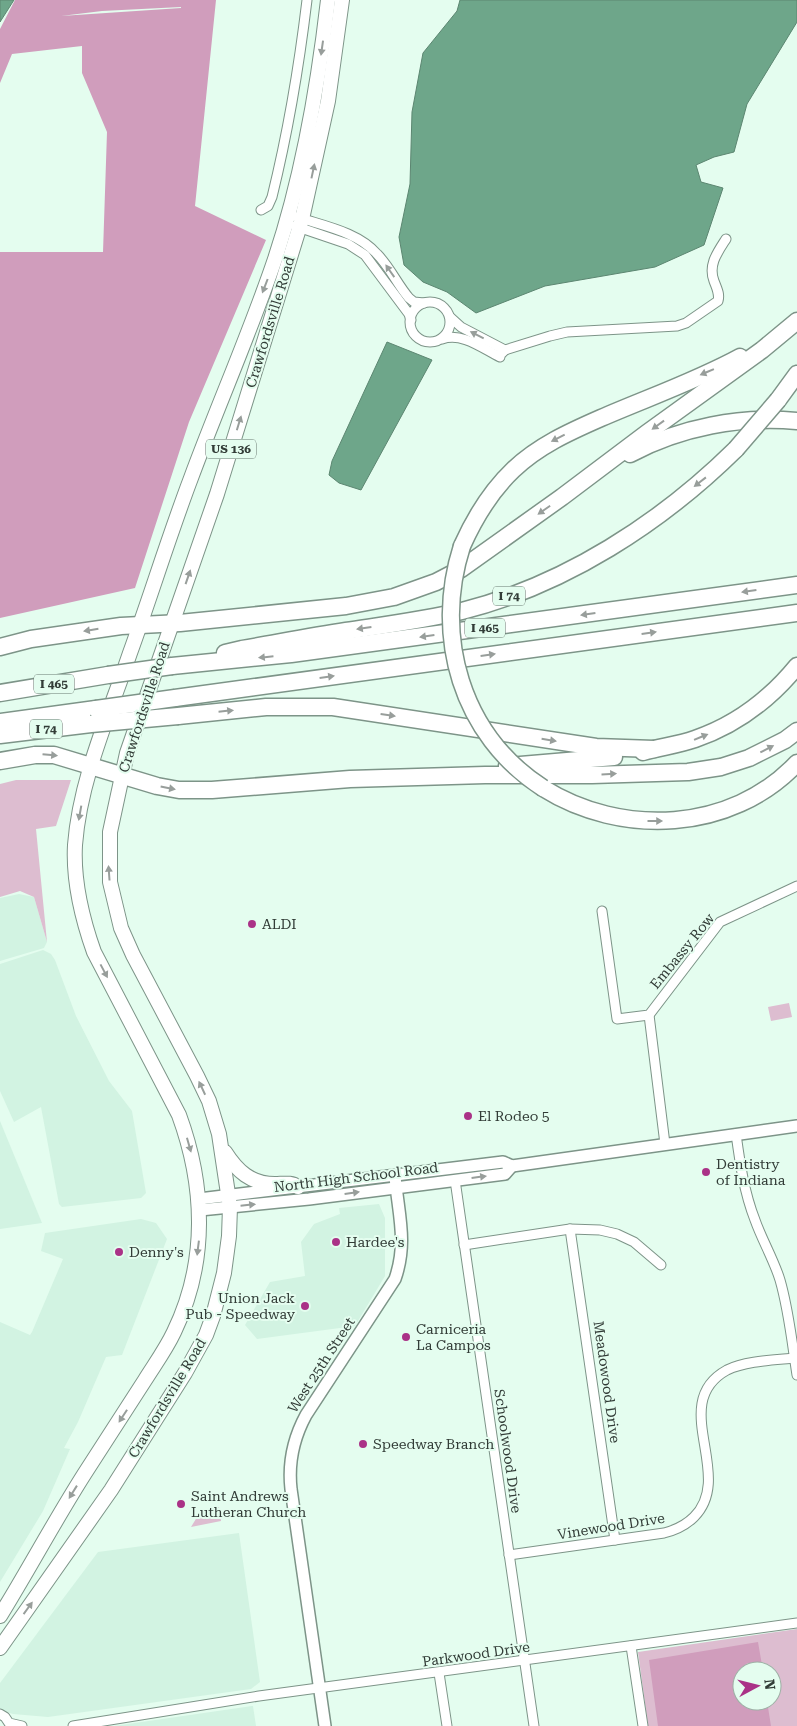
<svg xmlns="http://www.w3.org/2000/svg" width="797" height="1726" viewBox="0 0 797 1726" font-family="'Roboto Serif',serif">
<style>
.built{fill:#d2f3e2}
.green{fill:#ddbdd0;fill-rule:evenodd}
.forest{fill:#d09dbc;fill-rule:evenodd}
.water{fill:#6ea68a;stroke:#5c8671}
.lines{fill:none;stroke-linecap:round;stroke-linejoin:round}
.minor-casing{stroke:#7d9488;stroke-width:11}
.tertiary-casing{stroke:#7d9488;stroke-width:14}
.primary-casing{stroke:#7d9488;stroke-width:16}
.motorway-casing{stroke:#7d9488;stroke-width:19}
.minor{stroke:#fff;stroke-width:9}
.tertiary{stroke:#fff;stroke-width:11}
.primary{stroke:#fff;stroke-width:14}
.motorway{stroke:#fff;stroke-width:16}
.motorway-bridge-casing{stroke:#7d9488;stroke-width:19;stroke-linecap:butt}
.motorway-bridge{stroke:#fff;stroke-width:16}
.oneway{fill:#989e9b}
.poi-dot{fill:#aa3287;stroke:#e4fdef;stroke-width:2}
.labels{text-anchor:middle;dominant-baseline:central;stroke-width:4;stroke-linejoin:round;paint-order:stroke}
.shield{fill:#e4fdef;stroke:#67766e;stroke-width:1}
.shield-label{font-size:12px;font-weight:bold;fill:#323c37}
.street-label{font-size:14px;fill:#323c37;stroke:#e4fdef}
.poi-label{font-size:14px;fill:#323c37;stroke:#e4fdef;text-anchor:start}
</style>
<rect width="100%" height="100%" fill="#e4fdef"/>
<!-- built -->
<g class="built">
<path d="M 19,894 L 34,897 L 47,942 L 44,948 L 0,961 L 0,898 Z"/>
<path d="M 43,950 L 51,954 L 55,960 L 76,1016 L 109,1081 L 132,1111 L 146,1193 L 141,1198 L 62,1207 L 59,1204 L 41,1107 L 14,1122 L 0,1091 L 0,964 Z"/>
<path d="M 0,1121 L 42,1223 L 0,1229 Z"/>
<path d="M 379,1204 L 385,1218 L 385,1276 L 355,1326 L 257,1339 L 245,1325 L 270,1282 L 305,1276 L 301,1242 L 314,1224 L 340,1214 L 339,1208 Z"/>
<path d="M 141,1219 L 156,1223 L 167,1239 L 122,1355 L 106,1357 L 78,1422 L 64,1448 L 70,1449 L 43,1511 L 0,1582 L 0,1322 L 30,1335 L 32,1332 L 63,1259 L 41,1251 L 45,1233 Z"/>
<path d="M 239,1533 L 260,1682 L 251,1689 L 48,1717 L 13,1714 L 0,1710 L 0,1683 L 98,1552 Z"/>
<path d="M 253,1706 L 256,1726 L 114,1726 L 252,1706 Z"/>
</g>
<!-- green -->
<g class="green">
<path d="M 16,780 L 71,780 L 56,826 L 36,829 L 47,942 L 34,897 L 20,891 L 0,897 L 0,784 Z"/>
<path d="M 789,1003 L 792,1017 L 771,1021 L 768,1007 Z"/>
<path d="M 219,1507 L 221,1521 L 191,1527 L 202,1509 Z"/>
<path d="M 797,1629 L 797,1726 L 648,1726 L 638,1652 ZM 742,1671 L 772,1671 L 772,1701 L 742,1701 Z"/>
</g>
<!-- forest -->
<g class="forest">
<path d="M 15,0 L 216,0 L 195,206 L 266,240 L 189,422 L 135,588 L 0,618 L 0,252 L 103,252 L 107,132 L 82,73 L 82,46 L 12,54 L 0,83 L 0,29 ZM 181,7 L 181,8 L 61,16 L 102,11 Z"/>
<path d="M 758,1642 L 763,1671 L 742,1671 L 742,1701 L 767,1701 L 771,1726 L 658,1726 L 649,1660 Z"/>
</g>
<!-- water -->
<g class="water">
<path d="M 0,0 L 14,0 L 0,22 Z"/>
<path d="M 460,0 L 797,0 L 797,22 L 747,104 L 734,152 L 714,157 L 696,165 L 701,182 L 723,188 L 704,245 L 655,267 L 545,286 L 476,313 L 447,292 L 423,282 L 404,265 L 399,237 L 410,184 L 412,112 L 423,53 L 457,11 Z"/>
<path d="M 387,342 L 432,360 L 361,490 L 339,483 L 329,475 L 332,461 Z"/>
</g>
<g class="lines">
<!-- minor casing -->
<g class="minor-casing">
<g id="minor">
<path d="M 261,210 L 268,206 L 272,197 C 288,132 299,67 307,0"/>
<path d="M 297,217 C 324,226 358,232 377,254 C 390,267 397,284 409,298 L 414,302 L 424,303"/>
<path d="M 295,226 L 348,244 L 365,255 L 409,314 L 411,320"/>
<circle cx="430" cy="322" r="20"/>
<path d="M 450,317 L 461,327 L 505,350"/>
<path d="M 442,339 C 462,332 482,348 500,357"/>
<path d="M 502,353 L 505,350 L 550,336 L 567,332 L 677,326 L 686,323 L 718,301 C 720,294 717,289 714,281 C 708,265 717,253 726,239"/>
<path d="M 602,911 L 617,1019 L 649,1015 L 720,922 L 797,886"/>
<path d="M 649,1015 L 665,1144"/>
<path d="M 736,1134 C 740,1163 744,1192 755,1220 C 762,1240 774,1260 780,1280 C 789,1311 792,1343 797,1375"/>
<path d="M 455,1180 L 534,1726"/>
<path d="M 570,1229 L 615,1540"/>
<path d="M 464,1245 L 570,1229 L 600,1230 L 617,1234 L 634,1242 L 661,1265"/>
<path d="M 509,1555 L 664,1533 C 676,1530 686,1525 694,1517 C 736,1475 667,1403 727,1370 C 745,1361 774,1360 794,1358"/>
<path d="M 631,1646 L 643,1726"/>
<path d="M 439,1673 L 447,1726"/>
<path d="M 0,1714 L 5,1717 L 9,1723 L 22,1726"/>
<path d="M 73,1726 L 259,1696 L 797,1623"/>
</g>
</g>
<!-- tertiary casing -->
<g class="tertiary-casing">
<g id="tertiary">
<path d="M 199,1199 L 503,1162 L 512,1166 L 797,1126"/>
<path d="M 200,1210 L 309,1199 L 505,1174 L 512,1166"/>
<path d="M 325,1726 L 291,1489 C 288,1462 293,1439 306,1415 L 395,1279 C 408,1242 398,1213 395,1176"/>
</g>
</g>
<!-- primary casing -->
<g class="primary-casing">
<g id="primary">
<path d="M 225,1152 C 237,1171 251,1184 275,1184 C 283,1184 291,1182 298,1187"/>
<path d="M 0,1616 C 29,1569 55,1520 85,1473 C 105,1442 125,1411 145,1380 C 155,1364 166,1349 174,1332 C 208,1262 205,1186 179,1115 L 94,952 C 82,918 73,881 75,845 C 80,779 109,715 130,653 C 151,595 169,536 191,478 C 218,405 250,333 275,259 C 303,175 318,87 328,0"/>
<path d="M 0,1648 L 111,1490 L 185,1373 L 206,1335 L 213,1316 L 224,1273 L 229,1236 L 230,1207 L 219,1134 L 209,1101 L 197,1076 L 133,955 L 121,928 L 110,882 L 110,832 L 127,753 L 217,494 L 302,219 L 328,101 L 342,0"/>
</g>
</g>
<!-- motorway casing -->
<g class="motorway-casing">
<g id="motorway">
<path d="M 778,400 L 797,374"/>
<path d="M 630,454 C 681,427 740,416 797,421"/>
<path d="M 462,546 C 475,517 490,492 513,470 C 538,446 569,432 601,418 C 647,398 696,381 740,357"/>
<path d="M 0,647 L 31,639 L 121,626 L 180,623 L 346,606 L 394,597 L 436,582 L 461,569 L 562,497 L 647,433 L 762,350 L 797,321"/>
<path d="M 225,653 L 242,649 C 277,643 312,636 346,631 C 385,625 424,620 462,611 C 565,585 661,523 736,449"/>
<path d="M 172,666 L 291,654 L 797,585"/>
<path d="M 0,693 L 108,675"/>
<path d="M 175,698 L 797,613"/>
<path d="M 178,716 L 266,707 L 333,707 L 596,747 L 654,749"/>
<path d="M 0,722 L 96,709"/>
<path d="M 0,735 L 91,724"/>
<path d="M 643,752 C 660,747 678,745 695,739 C 736,725 770,699 797,666"/>
<path d="M 0,761 L 35,755 L 54,755 L 157,786 L 179,790 L 212,790 L 350,779 L 485,775 L 592,775 L 688,772 L 721,767 L 749,758 L 785,740 L 797,731"/>
<path d="M 507,766 L 614,757"/>
<path d="M 543,788 C 621,837 731,833 797,763"/>
</g>
</g>
<!-- minor -->
<use href="#minor" class="minor"/>
<!-- tertiary -->
<use href="#tertiary" class="tertiary"/>
<!-- primary -->
<use href="#primary" class="primary"/>
<!-- motorway -->
<use href="#motorway" class="motorway"/>
<!-- motorway-bridge casing -->
<g class="motorway-bridge-casing">
<g id="motorway-bridge">
<path d="M 736,449 L 778,400"/>
<path d="M 462,546 C 433,636 461,735 543,788"/>
<path d="M 108,675 L 172,666"/>
<path d="M 96,709 L 175,698"/>
<path d="M 91,724 L 178,716"/>
</g>
</g>
<!-- motorway-bridge -->
<use href="#motorway-bridge" class="motorway-bridge"/>
</g>
<!-- one-way arrows -->
<defs><path id="oneway-solid" d="M-6-.8H1V-3.2L6.5 0L1 3.2V.8H-6Z" transform="scale(1.25)"/></defs>
<g class="oneway">
<use href="#oneway-solid" transform="translate(322 48) rotate(98)"/>
<use href="#oneway-solid" transform="translate(313 171) rotate(-78)"/>
<use href="#oneway-solid" transform="translate(390 271) rotate(-125)"/>
<use href="#oneway-solid" transform="translate(265 286) rotate(111)"/>
<use href="#oneway-solid" transform="translate(477 335) rotate(-153)"/>
<use href="#oneway-solid" transform="translate(707 372) rotate(157)"/>
<use href="#oneway-solid" transform="translate(239 423) rotate(-73)"/>
<use href="#oneway-solid" transform="translate(658 425) rotate(144)"/>
<use href="#oneway-solid" transform="translate(558 438) rotate(153)"/>
<use href="#oneway-solid" transform="translate(700 482) rotate(142)"/>
<use href="#oneway-solid" transform="translate(544 510) rotate(145)"/>
<use href="#oneway-solid" transform="translate(188 577) rotate(-71)"/>
<use href="#oneway-solid" transform="translate(749 591) rotate(172)"/>
<use href="#oneway-solid" transform="translate(588 614) rotate(172)"/>
<use href="#oneway-solid" transform="translate(364 628) rotate(172)"/>
<use href="#oneway-solid" transform="translate(91 630) rotate(171)"/>
<use href="#oneway-solid" transform="translate(649 633) rotate(-8)"/>
<use href="#oneway-solid" transform="translate(427 636) rotate(172)"/>
<use href="#oneway-solid" transform="translate(488 655) rotate(-8)"/>
<use href="#oneway-solid" transform="translate(266 657) rotate(174)"/>
<use href="#oneway-solid" transform="translate(327 677) rotate(-8)"/>
<use href="#oneway-solid" transform="translate(226 711) rotate(-6)"/>
<use href="#oneway-solid" transform="translate(388 715) rotate(8)"/>
<use href="#oneway-solid" transform="translate(701 737) rotate(-22)"/>
<use href="#oneway-solid" transform="translate(549 740) rotate(9)"/>
<use href="#oneway-solid" transform="translate(767 749) rotate(-27)"/>
<use href="#oneway-solid" transform="translate(50 755) rotate(5)"/>
<use href="#oneway-solid" transform="translate(609 774) rotate(-3)"/>
<use href="#oneway-solid" transform="translate(168 788) rotate(11)"/>
<use href="#oneway-solid" transform="translate(80 813) rotate(100)"/>
<use href="#oneway-solid" transform="translate(655 821)"/>
<use href="#oneway-solid" transform="translate(109 873) rotate(-94)"/>
<use href="#oneway-solid" transform="translate(104 971) rotate(62)"/>
<use href="#oneway-solid" transform="translate(202 1088) rotate(-115)"/>
<use href="#oneway-solid" transform="translate(189 1145) rotate(74)"/>
<use href="#oneway-solid" transform="translate(479 1177) rotate(-7)"/>
<use href="#oneway-solid" transform="translate(352 1193) rotate(-8)"/>
<use href="#oneway-solid" transform="translate(248 1205) rotate(-6)"/>
<use href="#oneway-solid" transform="translate(198 1248) rotate(97)"/>
<use href="#oneway-solid" transform="translate(123 1416) rotate(123)"/>
<use href="#oneway-solid" transform="translate(73 1492) rotate(122)"/>
<use href="#oneway-solid" transform="translate(28 1608) rotate(-54)"/>
</g>
<!-- markers -->
<g class="poi-dot">
<circle cx="252" cy="924" r="5"/>
<circle cx="468" cy="1116" r="5"/>
<circle cx="706" cy="1172" r="5"/>
<circle cx="336" cy="1242" r="5"/>
<circle cx="119" cy="1252" r="5"/>
<circle cx="305" cy="1306" r="5"/>
<circle cx="406" cy="1337" r="5"/>
<circle cx="363" cy="1444" r="5"/>
<circle cx="181" cy="1504" r="5"/>
</g>
<g class="labels">
<!-- shield labels -->
<g class="shield">
<rect x="206" y="439.5" width="50" height="19" rx="4"/>
<rect x="493" y="586.5" width="32" height="19" rx="4"/>
<rect x="465" y="618.5" width="40" height="19" rx="4"/>
<rect x="34" y="674.5" width="40" height="19" rx="4"/>
<rect x="30" y="719.5" width="32" height="19" rx="4"/>
</g>
<g class="shield-label">
<text x="231" y="449">US 136</text>
<text x="509" y="596">I 74</text>
<text x="485" y="628">I 465</text>
<text x="54" y="684">I 465</text>
<text x="46" y="729">I 74</text>
</g>
<!-- street labels -->
<g class="street-label">
<text transform="translate(270 322) rotate(-73)">Crawfordsville Road</text>
<text transform="translate(144 707) rotate(-72)">Crawfordsville Road</text>
<text transform="translate(682 951) rotate(-51)">Embassy Row</text>
<text transform="translate(356 1177) rotate(-7)">North High School Road</text>
<text transform="translate(321 1365) rotate(-57)">West 25th Street</text>
<text transform="translate(607 1382) rotate(82)">Meadowood Drive</text>
<text transform="translate(167 1398) rotate(-59)">Crawfordsville Road</text>
<text transform="translate(508 1451) rotate(82)">Schoolwood Drive</text>
<text transform="translate(611 1526) rotate(-9)">Vinewood Drive</text>
<text transform="translate(476 1654) rotate(-8)">Parkwood Drive</text>
</g>
<!-- poi labels -->
<g class="poi-label">
<text x="262" y="924">ALDI</text>
<text x="478" y="1116">El Rodeo 5</text>
<text x="716" y="1164">Dentistry<tspan x="716" dy="16">of Indiana</tspan></text>
<text x="346" y="1242">Hardee's</text>
<text x="129" y="1252">Denny's</text>
<text x="295" y="1298" text-anchor="end">Union Jack<tspan x="295" dy="16">Pub - Speedway</tspan></text>
<text x="416" y="1329">Carniceria<tspan x="416" dy="16">La Campos</tspan></text>
<text x="373" y="1444">Speedway Branch</text>
<text x="191" y="1496">Saint Andrews<tspan x="191" dy="16">Lutheran Church</tspan></text>
</g>
</g>
<!-- north arrow -->
<g transform="translate(757 1686) rotate(83)"><circle r="24" fill="#e4fdef" stroke="#9db0a5"/>
<path d="M0-4L9 19L0 12L-9 19Z" fill="#aa3287"/>
<text y="-8" font-size="14" font-weight="bold" text-anchor="middle" fill="#323c37">N</text>
</g>
</svg>
